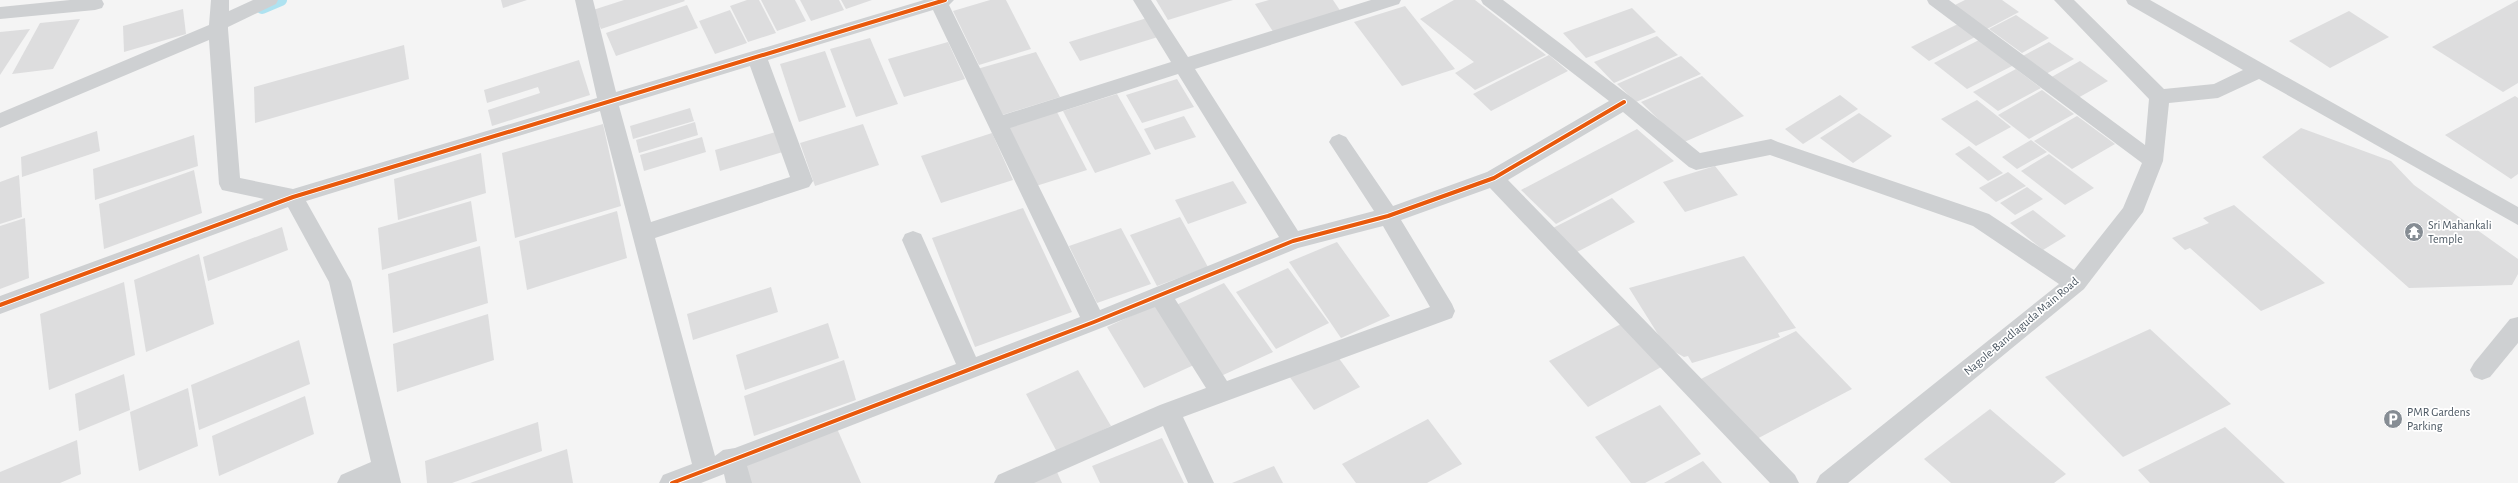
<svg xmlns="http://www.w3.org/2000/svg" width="2518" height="483" viewBox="0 0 2518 483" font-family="'Alegreya Sans',sans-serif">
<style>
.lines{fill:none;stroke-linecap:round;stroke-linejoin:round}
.stream{stroke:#aee2f0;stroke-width:12}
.building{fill:#ddddde}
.minor{fill:#ced0d2;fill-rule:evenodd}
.cycleway-casing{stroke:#fff;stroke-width:6}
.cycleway{stroke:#e8590c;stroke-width:4}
.labels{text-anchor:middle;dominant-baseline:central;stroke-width:3.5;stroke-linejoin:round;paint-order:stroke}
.poi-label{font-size:12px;fill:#4a5661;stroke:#fff;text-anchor:start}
.street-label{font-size:12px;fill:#4a5661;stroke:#fff}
</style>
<rect width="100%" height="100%" fill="#f4f4f4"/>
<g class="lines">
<!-- stream -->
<path class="stream" d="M 262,8 L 281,0"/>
</g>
<!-- building -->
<g class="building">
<path d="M 501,0 L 527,0 L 503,8 Z"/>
<path d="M 624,0 L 684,0 L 685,1 L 601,29 L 593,10 Z"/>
<path d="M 747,0 L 759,0 L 776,33 L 748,42 L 730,6 Z"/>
<path d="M 761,0 L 795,0 L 806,21 L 777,31 Z"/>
<path d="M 800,0 L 839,0 L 844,10 L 811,21 Z"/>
<path d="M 841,0 L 872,0 L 846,9 Z"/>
<path d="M 990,0 L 1006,0 L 1031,49 L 979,65 L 953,11 Z"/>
<path d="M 1156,0 L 1233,0 L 1168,20 Z"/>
<path d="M 1269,0 L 1333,0 L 1341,12 L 1274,33 L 1255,4 Z"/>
<path d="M 1454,0 L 1475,0 L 1546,55 L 1475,90 L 1455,73 L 1474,62 L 1420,19 Z"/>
<path d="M 1965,0 L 2002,0 L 2019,12 L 1985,30 L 1953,6 Z"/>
<path d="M 2518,0 L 2518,83 L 2503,92 L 2432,47 Z"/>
<path d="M 687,5 L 698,28 L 616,56 L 606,33 Z"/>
<path d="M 1405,6 L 1455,69 L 1402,86 L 1354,22 Z"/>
<path d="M 1632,8 L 1656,32 L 1586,58 L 1563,33 Z"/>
<path d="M 183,9 L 186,34 L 124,52 L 123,26 Z"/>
<path d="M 730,10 L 747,43 L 715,54 L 699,21 Z"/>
<path d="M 2349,11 L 2389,37 L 2330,68 L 2289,41 Z"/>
<path d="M 2016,15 L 2049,38 L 2022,53 L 1989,29 Z"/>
<path d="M 1147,18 L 1158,37 L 1080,61 L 1069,42 Z"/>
<path d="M 80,19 L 53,69 L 12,74 L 40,23 Z"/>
<path d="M 1958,24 L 1975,37 L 1929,61 L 1911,47 Z"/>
<path d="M 30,29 L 0,75 L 0,32 Z"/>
<path d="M 1657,36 L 1678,55 L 1614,83 L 1594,62 Z"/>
<path d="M 870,38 L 898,104 L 856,117 L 830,49 Z"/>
<path d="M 1979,40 L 2014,65 L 1967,89 L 1934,63 Z"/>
<path d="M 948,42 L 965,79 L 904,97 L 888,59 Z"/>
<path d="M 2049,42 L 2074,59 L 2044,75 L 2019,58 Z"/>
<path d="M 404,45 L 409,79 L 255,123 L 254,87 Z"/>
<path d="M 825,51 L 846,107 L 799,122 L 780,64 Z"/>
<path d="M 1036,52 L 1060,97 L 999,116 L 977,69 Z"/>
<path d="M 1549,55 L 1568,71 L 1491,111 L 1473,94 Z"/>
<path d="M 1681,56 L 1701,74 L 1636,102 L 1617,84 Z"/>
<path d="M 579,60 L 590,95 L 492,126 L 488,110 L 540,93 L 538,87 L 487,103 L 484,90 Z"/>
<path d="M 2080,61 L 2108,81 L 2076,99 L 2048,79 Z"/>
<path d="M 2016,69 L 2041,88 L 1998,111 L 1973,92 Z"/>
<path d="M 1702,76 L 1744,116 L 1682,143 L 1641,102 Z"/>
<path d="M 1177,79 L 1194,107 L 1142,123 L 1126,95 Z"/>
<path d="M 2042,90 L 2074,114 L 2029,139 L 1998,115 Z"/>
<path d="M 1117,94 L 1151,154 L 1095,173 L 1063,111 Z"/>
<path d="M 1840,95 L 1858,109 L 1803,144 L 1785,129 Z"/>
<path d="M 2515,96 L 2518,98 L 2518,174 L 2511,179 L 2445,135 Z"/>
<path d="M 1977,100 L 2011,127 L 1976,146 L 1941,119 Z"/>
<path d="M 690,108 L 694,121 L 633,139 L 630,126 Z"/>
<path d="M 1057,112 L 1087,170 L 1036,186 L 1007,128 Z"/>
<path d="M 1859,113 L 1892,136 L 1853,163 L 1820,138 Z"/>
<path d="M 1184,116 L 1196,137 L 1155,150 L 1144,129 Z"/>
<path d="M 2077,116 L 2115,144 L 2072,169 L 2034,141 Z"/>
<path d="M 695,122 L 698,135 L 639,153 L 636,140 Z"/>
<path d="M 603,124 L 621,206 L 515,238 L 502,153 Z"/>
<path d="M 863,124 L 879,165 L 815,186 L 800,143 Z"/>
<path d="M 2301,128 L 2391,161 L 2414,185 L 2518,259 L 2518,274 L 2512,285 L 2409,288 L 2262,157 Z"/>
<path d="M 1637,129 L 1674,161 L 1556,224 L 1521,190 Z"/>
<path d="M 97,131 L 100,151 L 22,177 L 21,157 Z"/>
<path d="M 779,131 L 786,151 L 720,171 L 715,150 Z"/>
<path d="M 992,133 L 1013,180 L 941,203 L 921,156 Z"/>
<path d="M 194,135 L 198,166 L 95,200 L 93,169 Z"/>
<path d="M 702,137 L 706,152 L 644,171 L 640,155 Z"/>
<path d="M 2031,140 L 2047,152 L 2017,169 L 2002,157 Z"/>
<path d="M 1969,146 L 2003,173 L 1988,181 L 1955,154 Z"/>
<path d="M 481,153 L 486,193 L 398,220 L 394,179 Z"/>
<path d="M 2049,154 L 2094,188 L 2065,205 L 2021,171 Z"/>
<path d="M 1715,166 L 1738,195 L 1685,212 L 1663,182 Z"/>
<path d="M 194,170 L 202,213 L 104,249 L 99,204 Z"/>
<path d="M 2008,172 L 2026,186 L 1996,202 L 1979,188 Z"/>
<path d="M 19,175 L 22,217 L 0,224 L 0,182 Z"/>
<path d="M 1233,181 L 1247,203 L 1188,224 L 1175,200 Z"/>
<path d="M 2027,187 L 2043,199 L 2015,215 L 2000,203 Z"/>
<path d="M 1612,198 L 1635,222 L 1575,253 L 1551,229 Z"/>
<path d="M 471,201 L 477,241 L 382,270 L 378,228 Z"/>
<path d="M 2234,205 L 2325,283 L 2261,311 L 2190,248 L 2185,250 L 2172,238 L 2209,223 L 2203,218 Z"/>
<path d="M 1023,208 L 1072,312 L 975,347 L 932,238 Z"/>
<path d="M 2033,210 L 2066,236 L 2043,250 L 2010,223 Z"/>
<path d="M 617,211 L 627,258 L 527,290 L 519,241 Z"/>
<path d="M 1180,217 L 1208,267 L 1157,286 L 1130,235 Z"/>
<path d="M 25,218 L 29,278 L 0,289 L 0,226 Z"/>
<path d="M 282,227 L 288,250 L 208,281 L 203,257 Z"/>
<path d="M 1121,228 L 1151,284 L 1097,303 L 1069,246 Z"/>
<path d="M 1337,242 L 1390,316 L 1341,338 L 1289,262 Z"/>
<path d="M 480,246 L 488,303 L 393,333 L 388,274 Z"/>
<path d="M 199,254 L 214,324 L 146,352 L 134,280 Z"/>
<path d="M 1744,256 L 1796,328 L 1778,333 L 1780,337 L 1692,363 L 1688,356 L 1684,357 L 1666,347 L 1629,288 Z"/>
<path d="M 1288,268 L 1329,323 L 1276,349 L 1236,292 Z"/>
<path d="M 124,282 L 135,355 L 49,390 L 40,314 Z"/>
<path d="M 1224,283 L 1273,352 L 1221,376 L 1174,306 Z"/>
<path d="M 771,287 L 778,312 L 693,340 L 687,314 Z"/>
<path d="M 1157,304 L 1196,364 L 1144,388 L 1107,327 Z"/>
<path d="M 488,314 L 494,360 L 397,392 L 393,344 Z"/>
<path d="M 1625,322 L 1665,365 L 1588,407 L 1549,361 Z"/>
<path d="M 828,323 L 839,358 L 745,390 L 736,355 Z"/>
<path d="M 2150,329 L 2231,404 L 2123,457 L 2045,377 Z"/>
<path d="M 1796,331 L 1852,389 L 1751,442 L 1697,381 Z"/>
<path d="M 299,340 L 310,384 L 199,430 L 191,385 Z"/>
<path d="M 1335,353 L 1360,387 L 1314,410 L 1289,376 Z"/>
<path d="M 844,360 L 856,400 L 754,436 L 744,396 Z"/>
<path d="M 1078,370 L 1111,426 L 1057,452 L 1026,394 Z"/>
<path d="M 124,374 L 130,410 L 79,431 L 75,394 Z"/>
<path d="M 188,388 L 198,446 L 139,471 L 130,412 Z"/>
<path d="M 305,396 L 314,434 L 219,476 L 212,436 Z"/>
<path d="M 1660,405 L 1701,454 L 1645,483 L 1631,483 L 1595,437 Z"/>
<path d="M 1990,409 L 2066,474 L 2054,483 L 1951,483 L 1924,459 Z"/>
<path d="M 1428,419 L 1462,464 L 1427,483 L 1356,483 L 1342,464 Z"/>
<path d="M 538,422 L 542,451 L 452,483 L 427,483 L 425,461 Z"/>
<path d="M 835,424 L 861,483 L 746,483 L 739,466 Z"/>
<path d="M 2225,427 L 2285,483 L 2150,483 L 2138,470 Z"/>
<path d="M 1162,438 L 1184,483 L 1100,483 L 1092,466 Z"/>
<path d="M 77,440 L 81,474 L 60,483 L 0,483 L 0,472 Z"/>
<path d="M 567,449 L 573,483 L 470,483 Z"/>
<path d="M 1703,461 L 1722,483 L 1664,483 Z"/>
<path d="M 1274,466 L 1283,483 L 1232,483 Z"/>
<path d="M 1057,472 L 1062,483 L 1031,483 Z"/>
</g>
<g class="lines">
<!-- minor -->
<g class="minor">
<path d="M 70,0 L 102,0 L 104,4 L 102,8 L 95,10 L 0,19 L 0,7 Z"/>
<path d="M 211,0 L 229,0 L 229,11 L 253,0 L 278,0 L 276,4 L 228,27 L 228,29 L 240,178 L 293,189 L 597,98 L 575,0 L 593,0 L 616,92 L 924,0 L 954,0 L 949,5 L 1003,115 L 1171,62 L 1133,0 L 1151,0 L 1188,57 L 1371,0 L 1401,0 L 1399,4 L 1195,69 L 1298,231 L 1374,211 L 1329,142 L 1332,137 L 1339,134 L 1346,137 L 1393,206 L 1487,172 L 1609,101 L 1483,4 L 1481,0 L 1503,0 L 1631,97 L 1700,153 L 1771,139 L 1778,142 L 1989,214 L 2074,270 L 2123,208 L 2142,163 L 1929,4 L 1927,0 L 1949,0 L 2145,145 L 2149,99 L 2054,0 L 2074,0 L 2164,89 L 2214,84 L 2243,70 L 2128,4 L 2126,0 L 2150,0 L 2518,207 L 2518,225 L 2259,79 L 2218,98 L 2169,103 L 2163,161 L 2143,212 L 2084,289 L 1848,483 L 1816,483 L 1820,475 L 2059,284 L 1973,226 L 1770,155 L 1696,170 L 1689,167 L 1623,112 L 1508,180 L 1795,475 L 1799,483 L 1770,483 L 1490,188 L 1401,220 L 1452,304 L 1455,311 L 1452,318 L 1183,417 L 1214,483 L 1188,483 L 1163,426 L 1034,483 L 994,483 L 998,475 L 1160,405 L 1206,388 L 1155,307 L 747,466 L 752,483 L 726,483 L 724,474 L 701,483 L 659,483 L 663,475 L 692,464 L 600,111 L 306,201 L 351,281 L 401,483 L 337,483 L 341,475 L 371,462 L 329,282 L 288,207 L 0,314 L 0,296 L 264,199 L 222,190 L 219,184 L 209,40 L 0,128 L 0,113 L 209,25 ZM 933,10 L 1080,317 L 976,357 L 921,234 L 913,231 L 905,234 L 902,240 L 956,364 L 735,448 L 723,450 L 715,456 L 655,238 L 809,187 L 813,181 L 768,60 ZM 750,66 L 790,177 L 651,222 L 619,106 ZM 1178,74 L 1279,237 L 1100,310 L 1010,128 ZM 1383,226 L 1430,307 L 1227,381 L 1175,299 L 1298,248 Z"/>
<path d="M 2518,317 L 2518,343 L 2490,377 L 2482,380 L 2474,377 L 2470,370 L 2474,363 L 2510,319 Z"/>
</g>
<!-- cycleway casing -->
<g class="cycleway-casing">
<g id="cycleway">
<path d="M 0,305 L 293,197 L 945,0"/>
<path d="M 672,483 L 1094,322 L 1293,241 L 1388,216 L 1494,178 L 1624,102"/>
</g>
</g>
<!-- cycleway -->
<use href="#cycleway" class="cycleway"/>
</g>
<!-- icons -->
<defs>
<g id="temple-disc" transform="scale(1)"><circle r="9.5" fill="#868d94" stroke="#fff"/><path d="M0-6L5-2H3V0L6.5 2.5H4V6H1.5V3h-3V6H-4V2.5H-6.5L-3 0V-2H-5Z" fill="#fff"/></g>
<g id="parking-disc" transform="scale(1)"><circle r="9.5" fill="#868d94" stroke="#fff"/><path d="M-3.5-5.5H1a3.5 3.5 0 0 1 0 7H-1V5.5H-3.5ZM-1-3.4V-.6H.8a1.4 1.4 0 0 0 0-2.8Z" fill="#fff"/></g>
</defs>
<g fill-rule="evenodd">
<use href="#temple-disc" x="2414" y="232"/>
<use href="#parking-disc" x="2393" y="419"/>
</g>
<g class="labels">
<!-- poi labels -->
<g class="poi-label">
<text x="2428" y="225">Sri Mahankali<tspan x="2428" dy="14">Temple</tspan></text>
<text x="2407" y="412">PMR Gardens<tspan x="2407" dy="14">Parking</tspan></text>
</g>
<!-- street labels -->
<g class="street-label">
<text transform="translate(2021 326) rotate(-40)">Nagole-Bandlaguda Main Road</text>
</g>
</g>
</svg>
